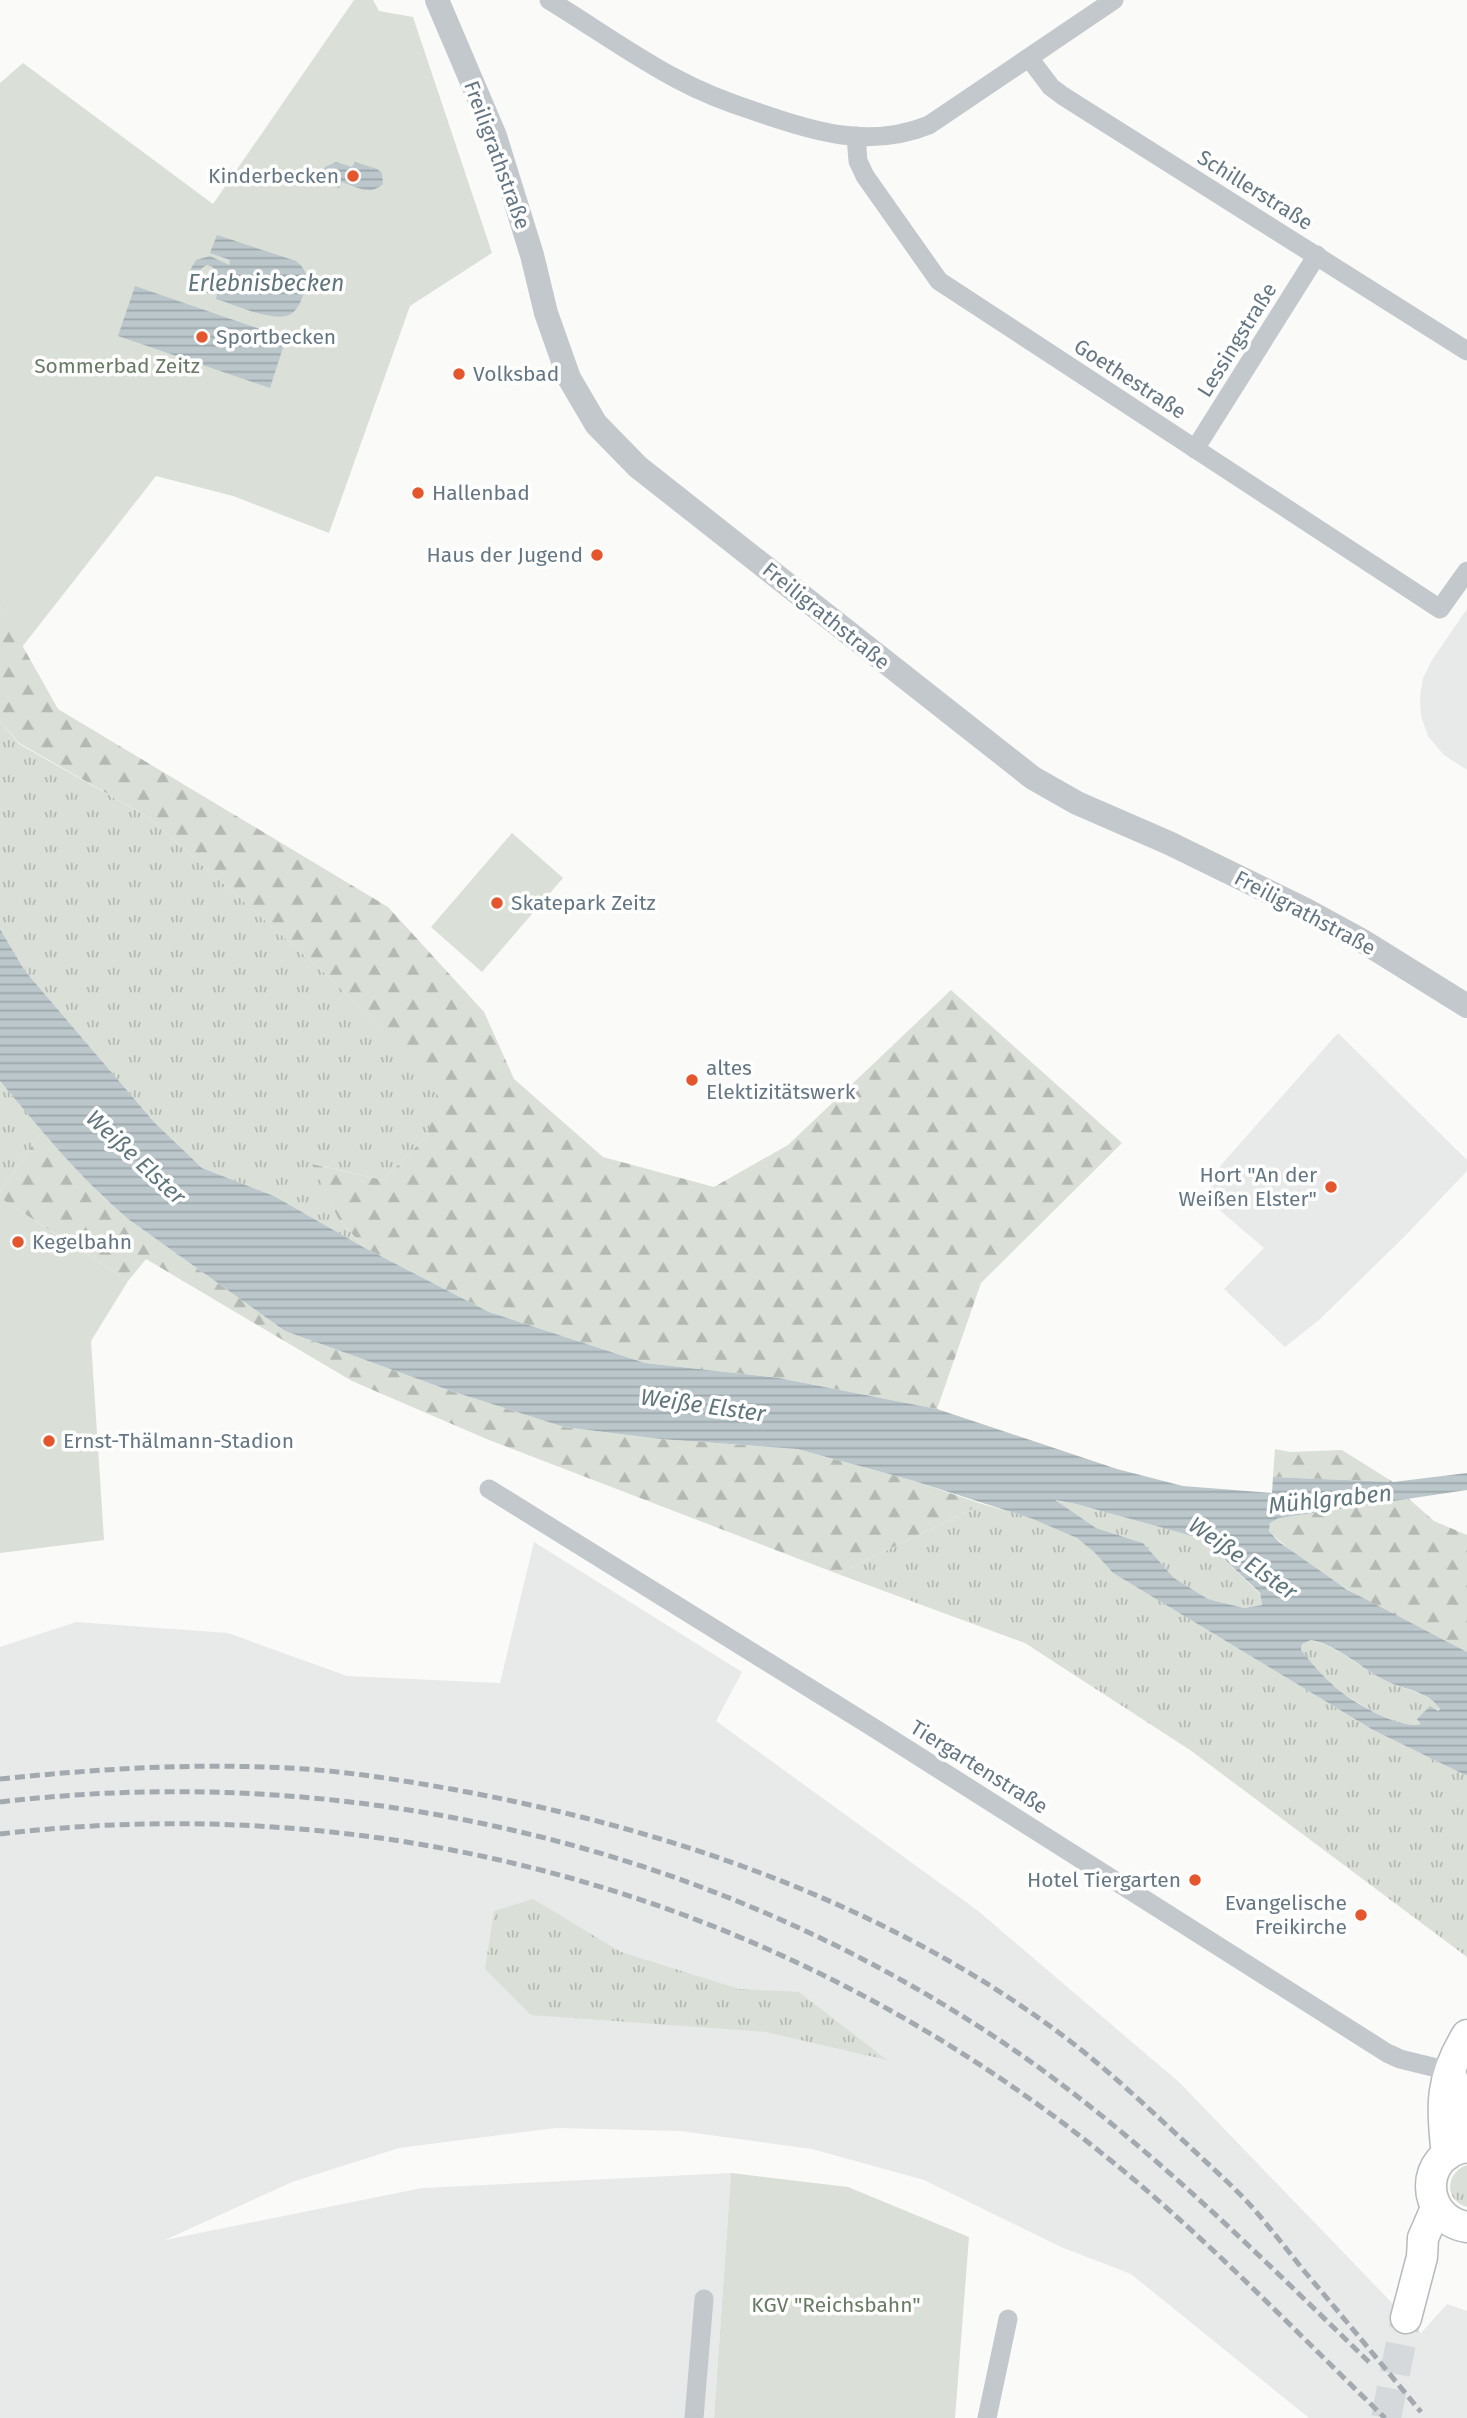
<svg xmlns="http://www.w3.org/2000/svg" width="1467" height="2418" viewBox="0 0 1467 2418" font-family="'Fira Sans',sans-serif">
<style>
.built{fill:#e8e9e9}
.grass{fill:url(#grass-tufts)}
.forest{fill:url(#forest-firs)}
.green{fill:#dadfd7}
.water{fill:url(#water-rules);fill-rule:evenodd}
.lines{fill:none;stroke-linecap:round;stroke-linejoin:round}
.primary-tunnel{stroke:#d5d9db;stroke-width:30;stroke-dasharray:30 15;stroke-linecap:butt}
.primary-casing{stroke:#b5babe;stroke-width:33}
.minor{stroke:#c3c8cc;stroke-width:19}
.tertiary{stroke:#c3c8cc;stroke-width:24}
.primary{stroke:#fff;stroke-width:30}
.rail{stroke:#a2aab0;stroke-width:5;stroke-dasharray:10 5;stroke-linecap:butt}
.poi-dot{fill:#e4572e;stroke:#fff;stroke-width:2.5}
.labels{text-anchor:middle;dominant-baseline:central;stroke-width:7;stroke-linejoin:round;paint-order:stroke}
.street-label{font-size:21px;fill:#657683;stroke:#fff}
.poi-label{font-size:21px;fill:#657683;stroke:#fff;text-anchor:start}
.park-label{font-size:21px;fill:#687a64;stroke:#fff}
.water-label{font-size:23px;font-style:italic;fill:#60757c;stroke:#fff}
</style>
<defs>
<pattern id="grass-tufts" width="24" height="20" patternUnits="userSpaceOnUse" patternTransform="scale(1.75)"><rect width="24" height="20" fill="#dadfd7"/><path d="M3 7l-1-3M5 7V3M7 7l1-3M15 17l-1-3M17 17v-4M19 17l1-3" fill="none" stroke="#b4b9b4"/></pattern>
<pattern id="forest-firs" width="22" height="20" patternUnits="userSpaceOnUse" patternTransform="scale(1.75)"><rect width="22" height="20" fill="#dadfd7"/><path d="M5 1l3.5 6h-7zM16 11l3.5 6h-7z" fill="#b4b9b4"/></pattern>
<pattern id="water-rules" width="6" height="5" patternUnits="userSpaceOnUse" patternTransform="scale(1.75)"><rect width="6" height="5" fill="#bbc7cb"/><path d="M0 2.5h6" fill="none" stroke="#9ca6aa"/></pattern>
</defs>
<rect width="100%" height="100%" fill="#fafaf8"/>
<!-- built -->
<g class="built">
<path d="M 1467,609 L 1467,770 L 1444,755 L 1428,736 L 1421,716 L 1420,697 L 1423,678 L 1432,660 Z"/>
<path d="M 1338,1033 L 1467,1160 L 1467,1171 L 1405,1236 L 1319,1320 L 1285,1347 L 1224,1289 L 1264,1248 L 1209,1201 L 1213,1174 Z"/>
<path d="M 534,1542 L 742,1672 L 716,1721 L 977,1910 L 1180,2083 L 1421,2333 L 1447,2304 L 1467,2311 L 1467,2418 L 1309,2418 L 1131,2274 L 1061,2247 L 924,2180 L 812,2149 L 680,2131 L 556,2128 L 399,2148 L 292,2182 L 165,2240 L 422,2188 L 731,2173 L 714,2418 L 0,2418 L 0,1647 L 76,1622 L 228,1633 L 347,1676 L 500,1683 Z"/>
</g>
<!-- grass -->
<g class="grass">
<path d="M 0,721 L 19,744 L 148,817 L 329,977 L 439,1087 L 427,1136 L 383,1180 L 313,1164 L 338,1218 L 365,1248 L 274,1196 L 202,1168 L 154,1122 L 25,971 L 0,929 Z"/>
<path d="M 0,1081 L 42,1131 L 0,1192 Z"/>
<path d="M 1053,1500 L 1076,1504 L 1203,1539 L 1260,1594 L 1262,1605 L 1244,1608 L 1208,1599 L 1174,1578 L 1143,1543 L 1096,1528 Z"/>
<path d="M 982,1504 C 1014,1513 1049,1521 1077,1538 C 1091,1547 1102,1561 1113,1573 L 1373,1730 L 1467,1776 L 1467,1957 L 1190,1750 L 1025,1643 L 838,1574 Z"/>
<path d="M 1311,1640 C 1341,1647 1364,1672 1393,1684 C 1409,1691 1429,1693 1440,1708 C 1433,1715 1423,1726 1413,1726 C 1395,1726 1349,1699 1335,1687 C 1322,1677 1311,1662 1301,1650 L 1302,1644 Z"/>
<path d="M 533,1899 L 621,1952 L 739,1989 L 799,1992 L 887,2060 L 766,2032 L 531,2015 L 485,1969 L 494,1911 Z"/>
<path d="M 1467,2165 L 1467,2207 C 1443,2200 1446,2172 1467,2165 Z"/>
</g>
<!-- forest -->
<g class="forest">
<path d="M 0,606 L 58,709 L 388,907 L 484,1012 L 514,1079 L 603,1157 L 714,1187 L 788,1145 L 951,990 L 1122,1143 L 981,1283 L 937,1409 L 779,1378 L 645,1363 L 489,1312 L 365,1248 L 338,1218 L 312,1164 L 383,1180 L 427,1136 L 438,1087 L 329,977 L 148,817 L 19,743 L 0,721 Z"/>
<path d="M 42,1131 L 101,1195 L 128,1219 L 285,1331 L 451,1391 L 564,1427 L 660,1439 L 797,1449 L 911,1480 L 982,1504 L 838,1574 L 489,1440 L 352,1381 L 146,1259 L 128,1281 L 0,1198 L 0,1192 Z"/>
<path d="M 1275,1449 L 1290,1452 L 1342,1450 L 1393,1482 L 1273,1477 Z"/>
<path d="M 1408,1498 L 1434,1521 L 1467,1535 L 1467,1652 C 1402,1618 1321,1583 1269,1531 L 1270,1523 L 1279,1518 Z"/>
</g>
<!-- green -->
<g class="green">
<path d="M 354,0 L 373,0 L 379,11 L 413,17 L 492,253 L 410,306 L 329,533 L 233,496 L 156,476 L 22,647 L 0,606 L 0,83 L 23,63 L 213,204 Z"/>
<path d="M 512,833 L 563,878 L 482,972 L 431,927 Z"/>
<path d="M 0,1198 L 128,1281 L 91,1341 L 104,1540 L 0,1553 Z"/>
<path d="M 731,2173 L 848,2187 L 969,2237 L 955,2418 L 714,2418 Z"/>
</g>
<!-- water -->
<g class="water">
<path d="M 336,162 L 352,167 L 355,162 L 377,169 L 382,173 L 383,184 C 371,196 356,187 342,182 L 339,188 L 329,184 L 322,174 L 325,167 Z"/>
<path d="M 217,235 L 296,261 C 306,269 309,277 305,290 C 302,298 299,309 291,314 C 276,324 233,304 216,299 L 218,291 L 205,293 L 193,286 L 189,272 L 196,260 L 210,256 L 229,265 L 230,260 L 210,253 ZM 207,265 C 215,267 218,271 217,279 L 212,285 C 197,285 193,271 207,265 Z"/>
<path d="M 135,286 L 286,338 L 270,388 L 118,336 Z"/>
<path d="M 0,929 L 25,971 L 154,1122 L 202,1168 L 274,1196 L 365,1248 L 489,1312 L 645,1363 L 779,1378 L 937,1409 L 1117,1469 L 1183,1486 L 1272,1493 L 1273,1477 L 1393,1482 L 1467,1473 L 1467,1490 L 1279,1518 L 1270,1523 L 1269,1531 L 1279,1542 L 1346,1589 L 1467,1652 L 1467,1776 L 1373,1730 L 1113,1573 L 1094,1552 L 1077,1538 L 1033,1519 L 911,1480 L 797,1449 L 660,1439 L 564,1427 L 451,1391 L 285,1331 L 128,1219 C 80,1178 40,1129 0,1081 ZM 1055,1500 L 1076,1504 L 1203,1539 L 1260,1593 L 1262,1605 L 1244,1608 L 1208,1599 L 1174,1578 L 1143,1543 L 1096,1528 ZM 1311,1640 C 1341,1646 1364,1672 1393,1684 C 1409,1690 1430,1693 1440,1709 L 1438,1711 L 1430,1706 L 1417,1719 L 1421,1724 C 1401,1731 1349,1700 1334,1686 C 1322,1676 1311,1662 1301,1650 L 1302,1644 Z"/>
</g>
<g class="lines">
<!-- primary-tunnel -->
<path class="primary-tunnel" d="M 1386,2418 L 1406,2318"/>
<!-- primary casing -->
<g class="primary-casing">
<g id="primary">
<path d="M 1452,2078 L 1467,2123"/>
<path d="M 1467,2147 C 1419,2153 1419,2219 1467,2227"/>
<path d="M 1447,2155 C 1441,2106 1440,2079 1467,2035"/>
<path d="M 1406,2318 L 1422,2257 L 1423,2238 L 1436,2208"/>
</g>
</g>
<!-- minor -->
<g class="minor">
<path d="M 549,0 C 592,26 633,56 677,79 C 703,93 729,103 757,112 C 814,132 870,149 929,125 L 1114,0"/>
<path d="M 1029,58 L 1051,87 L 1063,96 L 1467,351"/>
<path d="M 856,136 L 858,161 L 865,176 L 939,281 L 1440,609 L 1467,571"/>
<path d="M 1195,449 L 1317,255"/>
<path d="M 489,1489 L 874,1728 L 1387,2053 L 1400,2059 L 1449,2071"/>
<path d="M 694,2418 L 704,2299"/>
<path d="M 987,2418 L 1008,2319"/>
</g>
<!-- tertiary -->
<path class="tertiary" d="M 437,0 L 495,136 L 532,255 L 546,313 L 569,378 L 596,424 L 638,467 L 1033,778 L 1077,803 L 1169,843 L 1306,910 L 1361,940 L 1467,1006"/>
<!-- primary -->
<use href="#primary" class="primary"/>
<!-- rail -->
<g class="rail">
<path d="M 0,1779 C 96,1769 191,1763 288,1768 C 348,1771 408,1781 467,1792 C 675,1831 887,1905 1058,2032 C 1104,2066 1146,2106 1188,2145 C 1210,2166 1233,2186 1253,2208 C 1271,2229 1288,2251 1305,2272 C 1344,2318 1382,2365 1421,2412"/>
<path d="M 0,1802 C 363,1759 735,1851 1034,2064 C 1155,2151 1262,2258 1369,2362"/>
<path d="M 0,1834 C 400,1787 790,1902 1104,2155 C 1204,2235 1293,2329 1385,2418"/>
</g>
</g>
<!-- markers -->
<g class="poi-dot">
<circle cx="353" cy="176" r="7"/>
<circle cx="202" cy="337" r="7"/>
<circle cx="459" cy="374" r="7"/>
<circle cx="418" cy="493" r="7"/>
<circle cx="597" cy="555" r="7"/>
<circle cx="497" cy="903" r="7"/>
<circle cx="692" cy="1080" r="7"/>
<circle cx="1331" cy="1187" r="7"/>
<circle cx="18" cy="1242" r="7"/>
<circle cx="49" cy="1441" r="7"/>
<circle cx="1195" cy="1880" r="7"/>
<circle cx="1361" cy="1915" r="7"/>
</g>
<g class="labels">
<!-- street labels -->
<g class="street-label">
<text transform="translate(497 155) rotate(70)">Freiligrathstraße</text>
<text transform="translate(1255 190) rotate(32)">Schillerstraße</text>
<text transform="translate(1237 340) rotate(-58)">Lessingstraße</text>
<text transform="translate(1130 379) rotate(33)">Goethestraße</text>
<text transform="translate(826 616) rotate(39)">Freiligrathstraße</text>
<text transform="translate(1305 913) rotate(28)">Freiligrathstraße</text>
<text transform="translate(979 1767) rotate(32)">Tiergartenstraße</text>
</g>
<!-- poi labels -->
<g class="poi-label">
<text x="339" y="176" text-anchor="end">Kinderbecken</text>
<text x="216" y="337">Sportbecken</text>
<text x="473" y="374">Volksbad</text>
<text x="432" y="493">Hallenbad</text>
<text x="583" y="555" text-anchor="end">Haus der Jugend</text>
<text x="511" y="903">Skatepark Zeitz</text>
<text x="706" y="1068">altes<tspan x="706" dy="24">Elektizitätswerk</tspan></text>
<text x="1317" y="1175" text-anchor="end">Hort "An der<tspan x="1317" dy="24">Weißen Elster"</tspan></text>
<text x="32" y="1242">Kegelbahn</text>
<text x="63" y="1441">Ernst-Thälmann-Stadion</text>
<text x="1181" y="1880" text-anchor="end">Hotel Tiergarten</text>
<text x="1347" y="1903" text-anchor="end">Evangelische<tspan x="1347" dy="24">Freikirche</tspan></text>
</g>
<!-- park labels -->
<g class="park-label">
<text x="117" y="366">Sommerbad Zeitz</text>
<text x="836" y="2305">KGV "Reichsbahn"</text>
</g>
<!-- water labels -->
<g class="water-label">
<text x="266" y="283">Erlebnisbecken</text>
<text transform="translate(136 1157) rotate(43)">Weiße Elster</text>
<text transform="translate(703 1405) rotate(8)">Weiße Elster</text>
<text transform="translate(1330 1499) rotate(-6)">Mühlgraben</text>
<text transform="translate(1243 1558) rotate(35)">Weiße Elster</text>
</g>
</g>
</svg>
